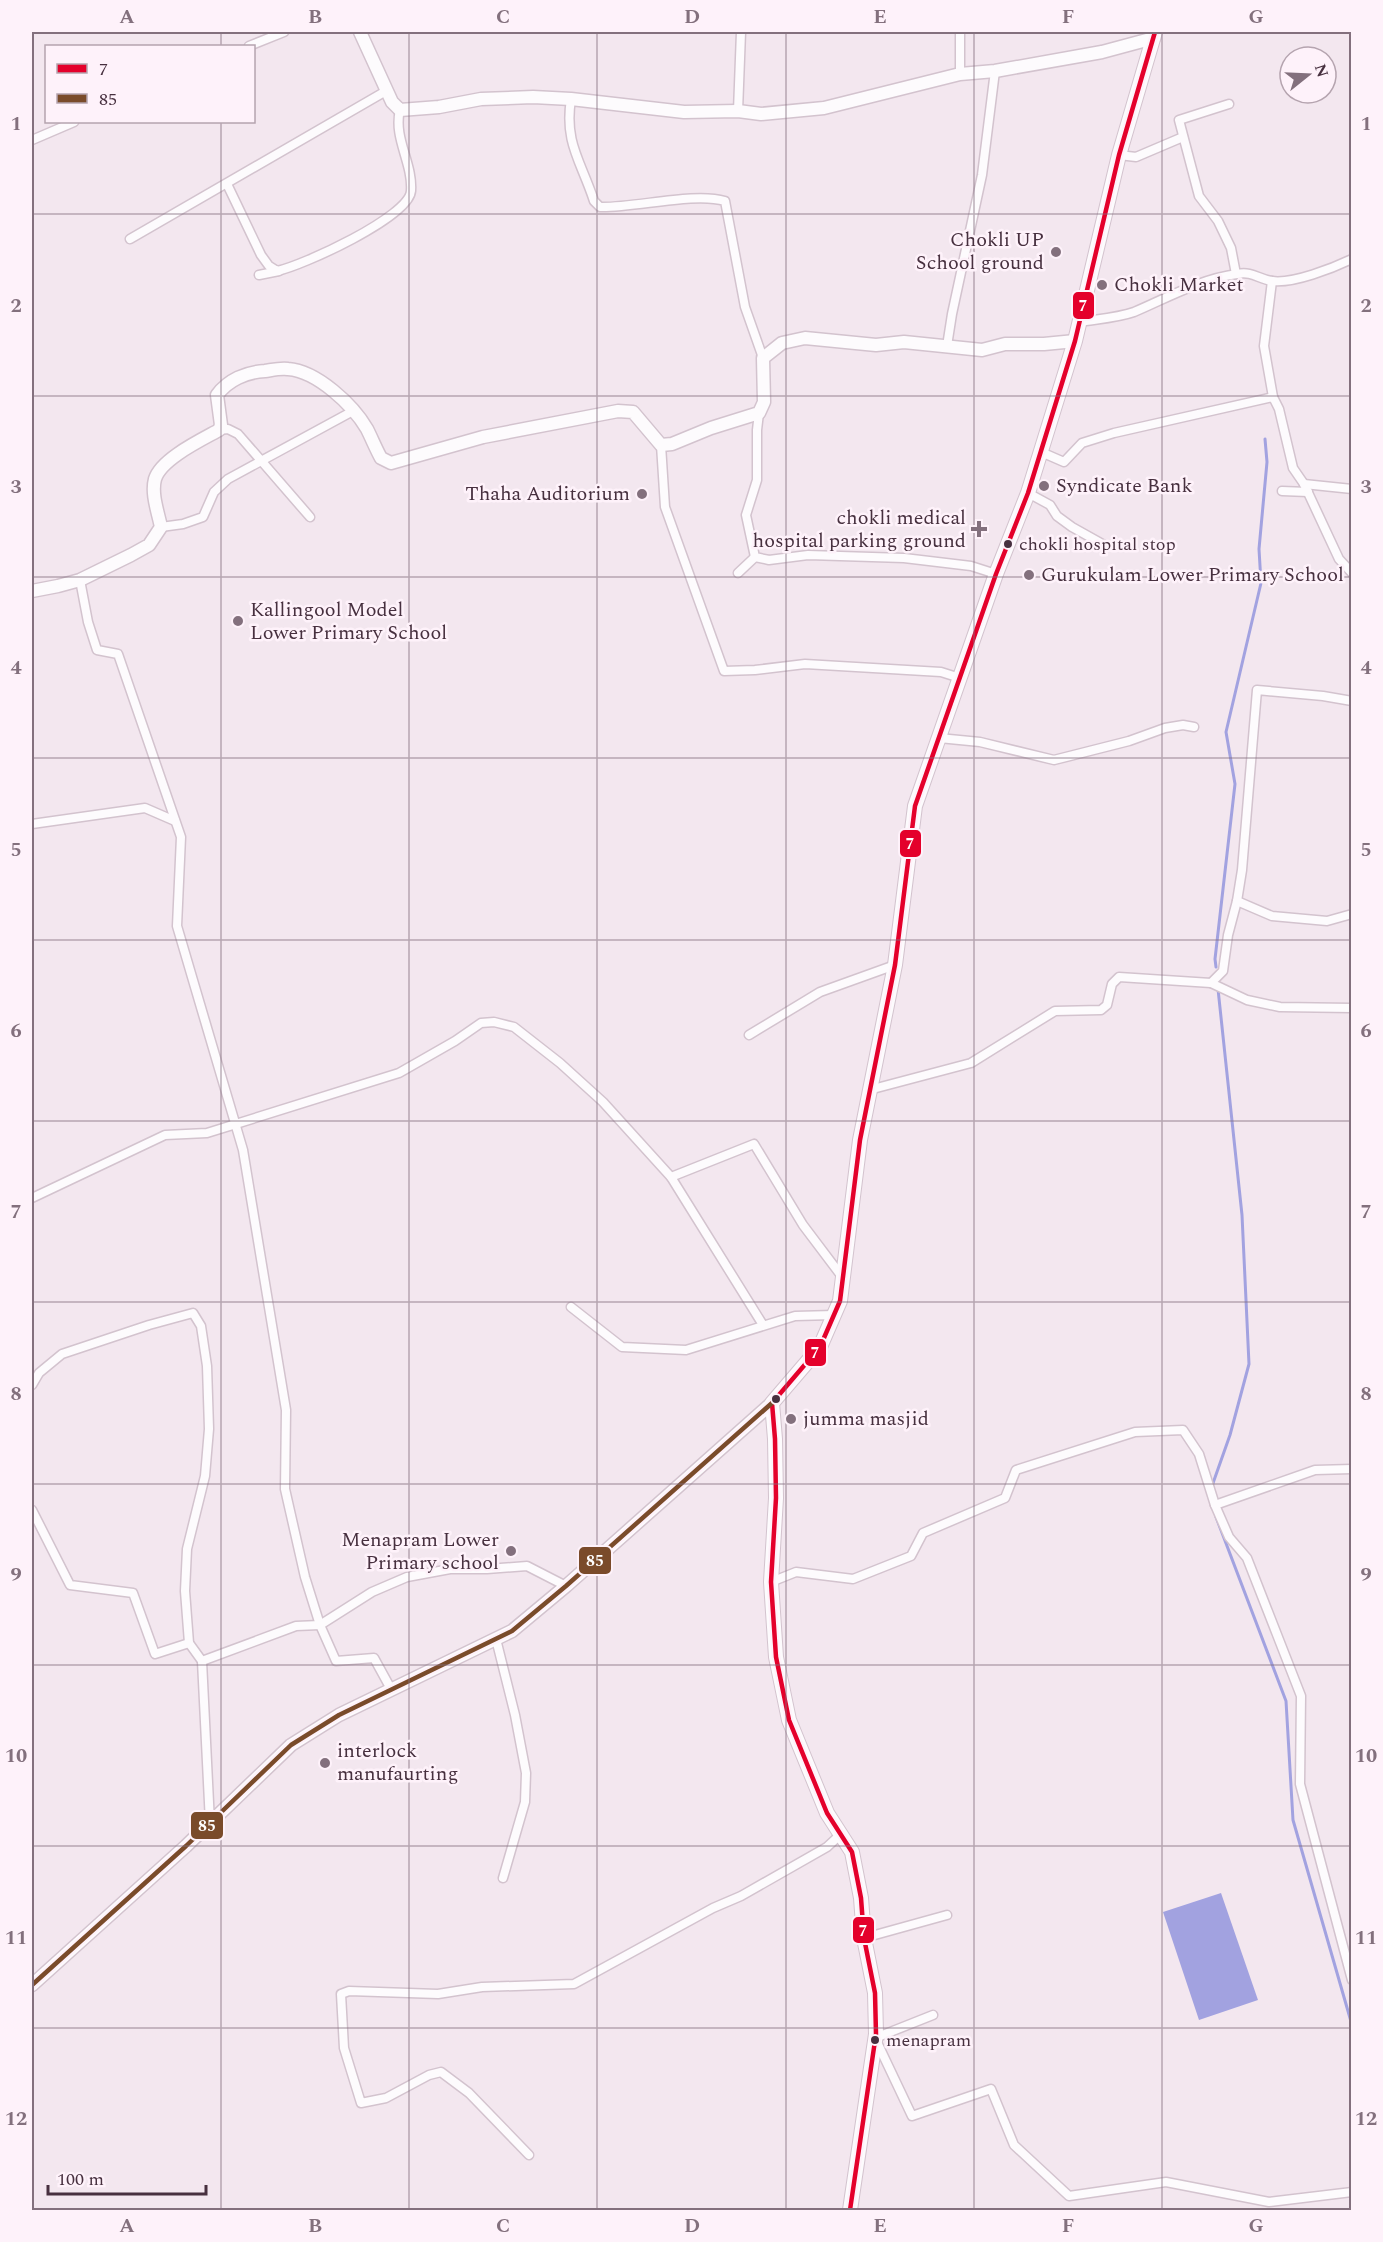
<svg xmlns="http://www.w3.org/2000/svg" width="1383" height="2242" viewBox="0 0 1383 2242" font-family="Spectral,serif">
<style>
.water{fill:#a2a2e0}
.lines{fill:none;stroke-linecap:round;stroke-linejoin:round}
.stream{stroke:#a2a2e0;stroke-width:3}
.street-casing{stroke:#d3c3ce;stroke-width:11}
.secondary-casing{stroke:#d3c3ce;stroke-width:15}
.primary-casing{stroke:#d3c3ce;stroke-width:16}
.street{stroke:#fdfbfd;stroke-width:8}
.secondary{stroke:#fdfbfd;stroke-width:12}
.primary{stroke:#fdfbfd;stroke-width:14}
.bus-1-casing{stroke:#fef2fa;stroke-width:9}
.bus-2-casing{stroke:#fef2fa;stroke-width:9}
.bus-1{stroke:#e4002b;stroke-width:4.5}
.bus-2{stroke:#7a4b2a;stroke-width:4.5}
.grid{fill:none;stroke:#83707d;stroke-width:1.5;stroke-opacity:0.55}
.poi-dot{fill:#83707d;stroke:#fef2fa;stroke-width:2}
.bus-dot{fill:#47303f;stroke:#fef2fa;stroke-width:2}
.labels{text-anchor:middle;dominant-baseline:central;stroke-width:5;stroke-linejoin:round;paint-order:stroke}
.bus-label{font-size:18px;fill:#47303f;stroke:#fef2fa;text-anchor:start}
.poi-label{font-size:20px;fill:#47303f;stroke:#fef2fa;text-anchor:start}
.line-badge{stroke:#fef2fa;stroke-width:2}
.badge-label{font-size:16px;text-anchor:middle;font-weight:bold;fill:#fff}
.neatline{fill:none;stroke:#83707d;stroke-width:2}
.grid-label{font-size:20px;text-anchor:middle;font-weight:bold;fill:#83707d}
</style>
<rect width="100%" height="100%" fill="#f3e7ef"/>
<!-- water -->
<path class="water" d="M 1221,1893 L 1258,2000 L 1199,2020 L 1163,1912 Z"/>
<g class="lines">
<!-- stream -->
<g class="stream">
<path d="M 1216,967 L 1215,959 L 1235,784 L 1226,732 L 1261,583 L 1259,549 L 1267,462 L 1265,439"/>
<path d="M 1212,1486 L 1230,1435 L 1249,1364 L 1242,1215 L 1218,989"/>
<path d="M 1216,1517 L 1286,1701 L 1293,1820 L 1352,2025"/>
</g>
<!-- street casing -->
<g class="street-casing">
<g id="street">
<path d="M 249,46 L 284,32"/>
<path d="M 960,74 L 960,32"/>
<path d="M 571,99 C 564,143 581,161 594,201 L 600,207 C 635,208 694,192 725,201 L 745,307 L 763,358"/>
<path d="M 1229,104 L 1179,120 L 1199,196 L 1218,221 L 1231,248 L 1236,274"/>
<path d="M 738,111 L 741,32"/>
<path d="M 32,140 L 74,122"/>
<path d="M 1119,155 L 1136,157 L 1183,137"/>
<path d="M 227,184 L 261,255 L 269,266 L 277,271 C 302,266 409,217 411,191 C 413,163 393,138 400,110"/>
<path d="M 130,239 L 386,91"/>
<path d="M 259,275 L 279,271"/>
<path d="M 1272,281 L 1264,346 L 1273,397"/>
<path d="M 1079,322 C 1097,319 1117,318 1134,312 C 1167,298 1200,279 1237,274 C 1253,271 1258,279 1272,281 C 1293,284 1333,268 1352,259"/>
<path d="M 947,346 L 952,314 L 982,175 L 995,71"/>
<path d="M 759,413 L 757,430 L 757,480 L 746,515 L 755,557 L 769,560 L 808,555 L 904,558 L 971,566 L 996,574"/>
<path d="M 219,430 L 228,429 L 238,434 L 310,517"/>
<path d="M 661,445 L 665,507 L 724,671 L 755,670 L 805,664 L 941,672 L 960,678"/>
<path d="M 1041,452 L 1064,462 L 1082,443 L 1114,433 L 1273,397 L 1279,409 L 1293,468 L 1304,484 L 1339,559 L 1352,573"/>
<path d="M 1304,484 L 1352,489"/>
<path d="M 1282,491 L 1308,492"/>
<path d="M 1028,493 L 1050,505 L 1057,516 L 1072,527 L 1106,546"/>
<path d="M 161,527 L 183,524 L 203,517 L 214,492 L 228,479 L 353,411"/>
<path d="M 738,573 L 755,557"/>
<path d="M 80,580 L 88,622 L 97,650 L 118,654 L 181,837 L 177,926 L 243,1150 L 286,1410 L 285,1489 L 305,1577 L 320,1625 L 336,1661 L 374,1658 L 391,1689"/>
<path d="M 1352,701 L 1323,696 L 1257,690 L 1242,870 L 1237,901 L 1228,935 L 1223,971 L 1211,983 L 1247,1000 L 1280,1007 L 1352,1008"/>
<path d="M 939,738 L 980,742 L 1054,760 L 1129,741 L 1165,728 L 1183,725 L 1194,727"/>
<path d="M 32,824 L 145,808 L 175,821"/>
<path d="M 1237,901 L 1272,916 L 1327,921 L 1352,914"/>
<path d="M 749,1035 L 820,992 L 895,965"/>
<path d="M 869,1090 L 971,1063 L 1055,1011 L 1101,1010 L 1107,1005 L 1112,984 L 1119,977 L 1211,983"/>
<path d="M 671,1177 L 754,1144 L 803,1225 L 843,1278"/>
<path d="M 32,1198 L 165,1135 L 207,1133 L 399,1073 L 455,1041 L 481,1023 L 494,1022 L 514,1027 L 560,1063 L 603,1102 L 671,1177 L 763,1325"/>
<path d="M 571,1307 L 622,1347 L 686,1350 L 795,1316 L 834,1315"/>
<path d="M 32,1385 L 39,1373 L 62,1354 L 149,1325 L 193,1313 L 201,1326 L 207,1366 L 209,1429 L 205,1476 L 187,1549 L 185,1591 L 189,1643 L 202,1661 L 210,1823"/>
<path d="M 1215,1505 L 1315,1470 L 1352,1469"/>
<path d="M 32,1510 L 70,1585 L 133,1593 L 155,1654 L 189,1643"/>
<path d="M 771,1582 L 796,1572 L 853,1579 L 911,1556 L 923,1533 L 1005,1498 L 1016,1470 L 1135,1432 L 1183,1430 L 1199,1454 L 1215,1505 L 1229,1537 L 1247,1558 L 1301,1696 L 1300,1784 L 1352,1980"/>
<path d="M 496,1639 L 515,1715 L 526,1773 L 525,1802 L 503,1878"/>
<path d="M 202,1661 L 296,1626 L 320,1625 L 372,1592 L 407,1577 L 450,1569 L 487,1569 L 527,1566 L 566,1586"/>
<path d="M 864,1938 L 947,1915"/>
<path d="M 933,2015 L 875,2038 L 912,2116 L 991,2089 L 1014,2145 L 1069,2196 L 1166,2182 L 1269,2202 L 1352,2192"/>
<path d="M 529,2155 L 469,2093 L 441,2072 L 429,2075 L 386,2098 L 361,2103 L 344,2048 L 341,1994 L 349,1991 L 438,1994 L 482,1987 L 574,1984 L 713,1908 L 741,1896 L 827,1847 L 841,1834"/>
</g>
</g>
<!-- secondary casing -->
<g class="secondary-casing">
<g id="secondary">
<path d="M 360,32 L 392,102 L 400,110 L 439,107 L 481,99 L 533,97 L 571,99 L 684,112 L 738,111 L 761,114 L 824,108 L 960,74 L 995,71 L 1102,52 L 1154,38"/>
<path d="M 32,591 L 58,586 L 80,580 L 131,555 L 149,545 L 161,527 C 158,512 151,494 155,479 C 161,459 201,440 219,430 L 221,425 L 217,395 C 228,380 246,372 265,371 C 272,370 280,368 288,369 C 317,371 353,405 367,429 C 372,439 376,449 381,458 L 391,463 L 483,437 L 618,411 L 633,412 L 661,445 L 672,444 L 711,428 L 759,413 L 764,402 L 763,358 L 782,343 L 805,338 L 876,345 L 904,342 L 982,350 L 1005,344 L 1044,344 L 1075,341"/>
<path d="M 32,1985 L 186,1846 L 291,1745 L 339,1715 L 512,1631 L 566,1586 L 772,1403"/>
</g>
</g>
<!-- primary casing -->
<g class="primary-casing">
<path id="primary" d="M 850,2210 L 876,2034 L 875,1993 L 864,1938 L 861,1898 L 852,1852 L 827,1813 L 789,1720 L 776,1657 L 771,1582 L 776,1498 L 775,1439 L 772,1403 L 820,1347 L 840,1301 L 860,1140 L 895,965 L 915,806 L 996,574 L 1028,493 L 1075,341 L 1119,155 L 1155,32"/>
</g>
<!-- street -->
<use href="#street" class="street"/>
<!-- secondary -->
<use href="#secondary" class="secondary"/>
<!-- primary -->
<use href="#primary" class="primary"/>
<!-- bus-1 casing -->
<g class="bus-1-casing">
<path id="bus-1" d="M 850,2210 L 876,2034 L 875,1993 L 864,1938 L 861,1898 L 852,1852 L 827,1813 L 789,1720 L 776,1657 L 771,1582 L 776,1498 L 775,1439 L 772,1403 L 820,1347 L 840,1301 L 860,1140 L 895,965 L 915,806 L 996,574 L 1028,493 L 1075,341 L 1119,155 L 1155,32"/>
</g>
<!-- bus-2 casing -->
<g class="bus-2-casing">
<path id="bus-2" d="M 32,1985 L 186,1846 L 291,1745 L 339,1715 L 512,1631 L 566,1586 L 772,1403"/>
</g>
<!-- bus-1 -->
<use href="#bus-1" class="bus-1"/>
<!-- bus-2 -->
<use href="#bus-2" class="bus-2"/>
</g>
<!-- grid -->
<path class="grid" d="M 221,32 L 221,46M 409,32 L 409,2210M 597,32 L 597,2210M 786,32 L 786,2210M 974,32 L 974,2210M 1162,32 L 1162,2210M 221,122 L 221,2210M 32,214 L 1352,214M 32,396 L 1352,396M 32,577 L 1352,577M 32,758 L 1352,758M 32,940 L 1352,940M 32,1121 L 1352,1121M 32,1302 L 1352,1302M 32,1484 L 1352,1484M 32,1665 L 1352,1665M 32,1846 L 1352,1846M 32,2028 L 1352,2028"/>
<!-- markers -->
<g class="poi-dot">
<circle cx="1056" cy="252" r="6"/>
<circle cx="1102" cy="285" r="6"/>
<circle cx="1044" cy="486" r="6"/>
<circle cx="642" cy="494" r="6"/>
<path d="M976 520h6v6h6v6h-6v6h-6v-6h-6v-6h6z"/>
<circle cx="1029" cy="575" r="6"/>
<circle cx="238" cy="621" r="6"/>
<circle cx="791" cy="1419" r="6"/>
<circle cx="511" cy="1551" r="6"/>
<circle cx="325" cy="1763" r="6"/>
</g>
<g class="bus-dot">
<circle cx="1008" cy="544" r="5"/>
<circle cx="776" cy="1399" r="5"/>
<circle cx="875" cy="2040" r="5"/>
</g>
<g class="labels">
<!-- bus labels -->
<g class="bus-label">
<text x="1019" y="544">chokli hospital stop</text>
<text x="886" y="2040">menapram</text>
</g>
<!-- poi labels -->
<g class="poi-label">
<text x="1044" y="240" text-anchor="end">Chokli UP<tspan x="1044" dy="23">School ground</tspan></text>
<text x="1114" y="285">Chokli Market</text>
<text x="1056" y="486">Syndicate Bank</text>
<text x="630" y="494" text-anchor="end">Thaha Auditorium</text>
<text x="966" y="518" text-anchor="end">chokli medical<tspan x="966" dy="23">hospital parking ground</tspan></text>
<text x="1041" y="575">Gurukulam Lower Primary School</text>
<text x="250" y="610">Kallingool Model<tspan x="250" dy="23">Lower Primary School</tspan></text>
<text x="803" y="1419">jumma masjid</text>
<text x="499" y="1540" text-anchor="end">Menapram Lower<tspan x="499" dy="23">Primary school</tspan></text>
<text x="337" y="1751">interlock<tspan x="337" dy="23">manufaurting</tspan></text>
</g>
</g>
<g class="line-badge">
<rect x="1072" y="291" width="23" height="29" rx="6" fill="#e4002b"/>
<rect x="899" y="829" width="23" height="29" rx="6" fill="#e4002b"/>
<rect x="804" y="1338" width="23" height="29" rx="6" fill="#e4002b"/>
<rect x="578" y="1546" width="34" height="29" rx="6" fill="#7a4b2a"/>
<rect x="190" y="1811" width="34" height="29" rx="6" fill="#7a4b2a"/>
<rect x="852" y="1916" width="23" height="28" rx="6" fill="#e4002b"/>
</g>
<g class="badge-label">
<text x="1083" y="311">7</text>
<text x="910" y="849">7</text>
<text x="815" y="1358">7</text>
<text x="595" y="1566">85</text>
<text x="207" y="1831">85</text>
<text x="863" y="1936">7</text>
</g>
<!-- border -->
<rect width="1383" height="2242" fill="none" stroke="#fef2fa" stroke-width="66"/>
<!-- legend -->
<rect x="45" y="45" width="210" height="78" fill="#fef2fa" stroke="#b5a4af" stroke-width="1.5"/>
<rect x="57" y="64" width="30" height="9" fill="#e4002b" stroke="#b5a4af" stroke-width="1.5"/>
<text x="99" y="75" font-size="18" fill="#47303f">7</text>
<rect x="57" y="94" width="30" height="9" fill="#7a4b2a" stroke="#b5a4af" stroke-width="1.5"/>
<text x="99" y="105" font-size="18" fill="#47303f">85</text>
<!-- north arrow -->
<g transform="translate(1308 75) rotate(72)"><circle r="28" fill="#fef2fa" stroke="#b5a4af" stroke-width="1.5"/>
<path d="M0-4.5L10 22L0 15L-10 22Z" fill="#83707d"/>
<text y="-9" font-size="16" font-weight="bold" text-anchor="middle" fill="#47303f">N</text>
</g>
<!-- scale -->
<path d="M48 2185v9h158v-9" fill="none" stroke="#47303f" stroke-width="3"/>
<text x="57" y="2185" font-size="18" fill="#47303f" stroke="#fef2fa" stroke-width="4.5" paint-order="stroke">100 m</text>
<rect x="33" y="33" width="1317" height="2176" class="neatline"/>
<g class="grid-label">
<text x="127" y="23">A</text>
<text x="315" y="23">B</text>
<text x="503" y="23">C</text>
<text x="692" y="23">D</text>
<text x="880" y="23">E</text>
<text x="1068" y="23">F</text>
<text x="1256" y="23">G</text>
<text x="16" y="130">1</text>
<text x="1366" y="130">1</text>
<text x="16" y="312">2</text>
<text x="1366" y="312">2</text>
<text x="16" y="493">3</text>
<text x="1366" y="493">3</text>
<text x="16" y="674">4</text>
<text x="1366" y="674">4</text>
<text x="16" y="856">5</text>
<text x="1366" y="856">5</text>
<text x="16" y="1037">6</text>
<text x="1366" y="1037">6</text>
<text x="16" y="1218">7</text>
<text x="1366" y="1218">7</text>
<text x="16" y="1400">8</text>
<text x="1366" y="1400">8</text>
<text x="16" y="1581">9</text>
<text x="1366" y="1581">9</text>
<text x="16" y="1762">10</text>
<text x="1366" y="1762">10</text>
<text x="16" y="1944">11</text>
<text x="1366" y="1944">11</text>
<text x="16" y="2125">12</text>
<text x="1366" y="2125">12</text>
<text x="127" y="2232">A</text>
<text x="315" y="2232">B</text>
<text x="503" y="2232">C</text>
<text x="692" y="2232">D</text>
<text x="880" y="2232">E</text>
<text x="1068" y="2232">F</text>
<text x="1256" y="2232">G</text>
</g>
</svg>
